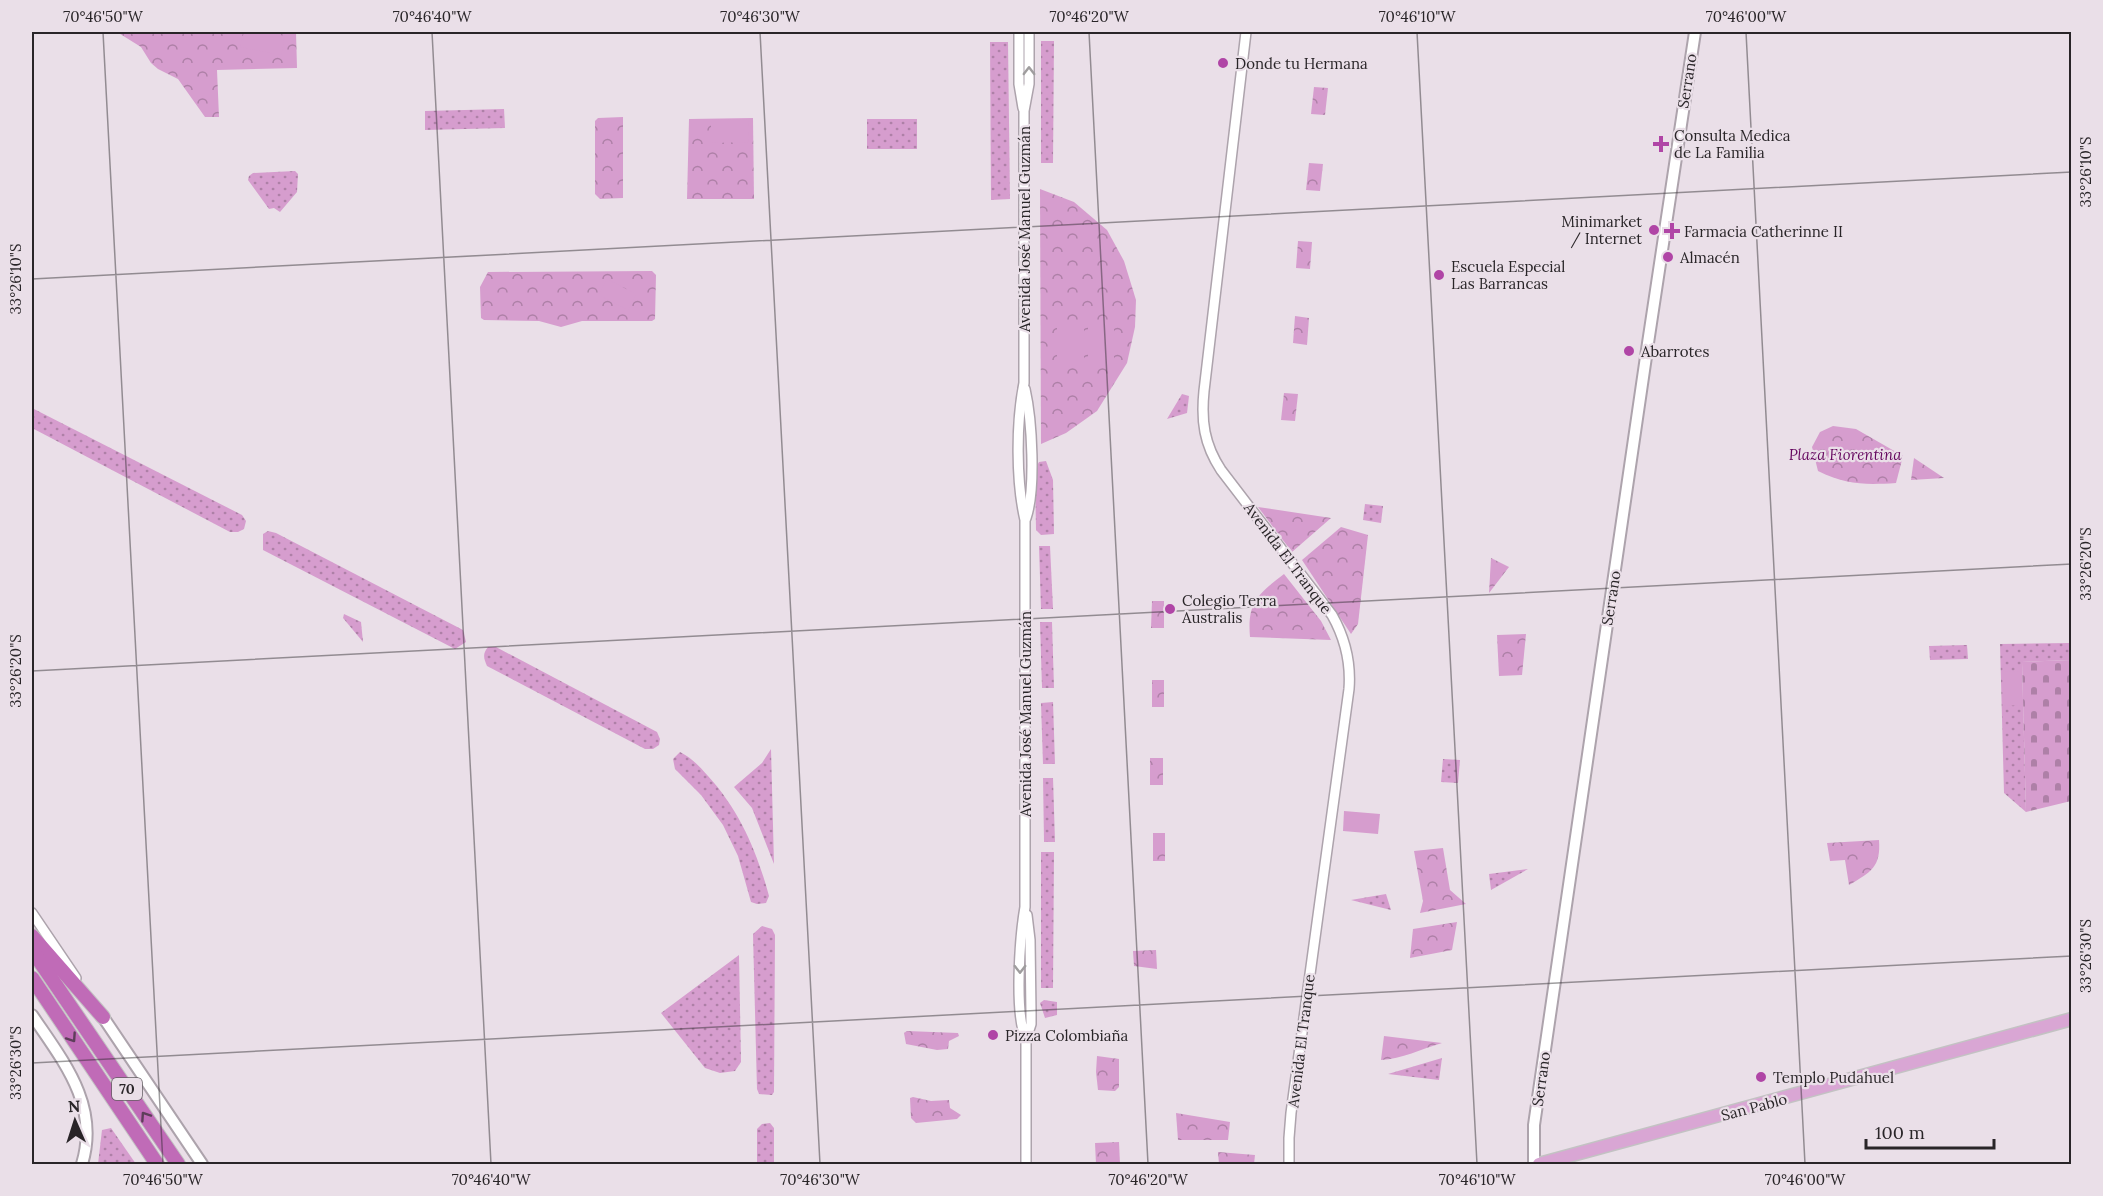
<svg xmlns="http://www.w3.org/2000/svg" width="2103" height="1196" viewBox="0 0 2103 1196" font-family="Lora,serif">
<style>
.grass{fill:url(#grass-dots)}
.cemetery{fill:url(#cemetery-stones)}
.park{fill:url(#park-crowns)}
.pitch{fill:#d69dce}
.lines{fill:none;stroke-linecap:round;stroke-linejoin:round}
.tertiary-casing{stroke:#ada3ac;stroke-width:12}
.secondary-casing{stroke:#ada3ac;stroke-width:14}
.primary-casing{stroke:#c3c2c3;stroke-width:15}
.motorway-casing{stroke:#c3c2c3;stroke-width:16}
.tertiary{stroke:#fff;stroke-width:9}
.secondary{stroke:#fff;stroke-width:10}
.primary{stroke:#d9a6d4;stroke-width:12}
.motorway{stroke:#c06bb7;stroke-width:14}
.oneway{stroke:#9f9d9e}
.oneway2{stroke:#5e3e5a}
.ticks{fill:none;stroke:#292528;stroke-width:1.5;stroke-opacity:0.45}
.poi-dot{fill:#b045a6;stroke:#eadfe8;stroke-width:2}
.labels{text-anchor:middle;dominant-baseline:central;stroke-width:4.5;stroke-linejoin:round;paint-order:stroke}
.shield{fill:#eadfe8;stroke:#635d62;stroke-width:1.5}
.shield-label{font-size:14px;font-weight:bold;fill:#292528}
.poi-label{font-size:15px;fill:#292528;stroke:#eadfe8;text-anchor:start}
.street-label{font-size:15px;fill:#292528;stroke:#eadfe8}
.park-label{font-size:15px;font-style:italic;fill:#65075f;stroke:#eadfe8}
.neatline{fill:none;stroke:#292528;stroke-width:2}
.ticks-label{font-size:15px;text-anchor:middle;fill:#292528}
</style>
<defs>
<pattern id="grass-dots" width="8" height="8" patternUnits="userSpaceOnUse" patternTransform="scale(1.5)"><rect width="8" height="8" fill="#d69dce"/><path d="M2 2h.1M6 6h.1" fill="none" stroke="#ae80a7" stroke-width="1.8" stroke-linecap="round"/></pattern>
<pattern id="cemetery-stones" width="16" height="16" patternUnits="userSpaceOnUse" patternTransform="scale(1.5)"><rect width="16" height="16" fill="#d69dce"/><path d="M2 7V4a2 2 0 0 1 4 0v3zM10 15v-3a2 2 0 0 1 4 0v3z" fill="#ae80a7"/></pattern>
<pattern id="park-crowns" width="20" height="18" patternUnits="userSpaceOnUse" patternTransform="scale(1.5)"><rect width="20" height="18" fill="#d69dce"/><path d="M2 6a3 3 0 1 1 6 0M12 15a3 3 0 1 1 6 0" fill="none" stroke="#ae80a7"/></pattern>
</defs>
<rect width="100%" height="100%" fill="#eadfe8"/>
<!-- grass -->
<g class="grass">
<path d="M 1041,41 L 1054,41 L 1053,163 L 1041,163 Z"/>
<path d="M 990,42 L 1008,42 L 1010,199 L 991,200 Z"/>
<path d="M 504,109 L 505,128 L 425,130 L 425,111 Z"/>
<rect x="867" y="119" width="50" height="30"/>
<path d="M 295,171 L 298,174 L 297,192 L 280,212 L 274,208 L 269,209 L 248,180 L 249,176 L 253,173 Z"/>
<path d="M 1182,394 L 1189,396 L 1187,413 L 1167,419 Z"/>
<path d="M 32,408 L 242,515 L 246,521 L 244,529 L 238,532 L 230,532 L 32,428 Z"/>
<path d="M 1046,461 L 1053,480 L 1054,534 L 1041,535 L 1036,530 L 1035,469 L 1039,462 Z"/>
<path d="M 1365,504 L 1383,506 L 1381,523 L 1363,520 Z"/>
<path d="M 268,531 L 276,533 L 463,630 L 466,642 L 455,649 L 263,550 L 263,534 Z"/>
<path d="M 1039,546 L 1050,546 L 1053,609 L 1041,609 Z"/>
<path d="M 344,614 L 361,622 L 363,642 L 343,618 Z"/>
<path d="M 1040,622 L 1052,622 L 1054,688 L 1042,688 Z"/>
<path d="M 2071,643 L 2071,660 L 2022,662 L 2026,812 L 2004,793 L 2000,644 Z"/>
<path d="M 1967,645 L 1968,659 L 1930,660 L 1929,646 Z"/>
<path d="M 488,647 L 496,647 L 657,732 L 660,739 L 659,745 L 653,749 L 645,749 L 487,666 C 484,659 482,654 488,647 Z"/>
<path d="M 1053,702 L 1055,764 L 1043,764 L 1041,703 Z"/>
<path d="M 771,749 L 774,864 L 752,808 L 734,787 L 762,763 Z"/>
<path d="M 680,752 C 692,758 699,766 708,776 C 740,811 757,852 769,896 L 766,903 L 757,904 L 751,902 L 738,856 L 723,825 L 701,795 L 675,769 L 673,759 Z"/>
<path d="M 1443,759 L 1460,760 L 1458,783 L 1441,782 Z"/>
<path d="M 1043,778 L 1053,778 L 1055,842 L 1044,842 Z"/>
<path d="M 1041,852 L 1054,852 L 1053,988 L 1041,988 Z"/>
<path d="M 1528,869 L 1491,890 L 1489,874 Z"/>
<path d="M 1386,894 L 1391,910 L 1351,900 Z"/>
<path d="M 762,926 L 772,929 L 775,935 L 774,1092 L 772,1095 L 759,1094 L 757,1089 L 753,934 Z"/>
<path d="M 739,955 L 741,1062 L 735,1071 L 720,1073 L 705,1068 L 661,1013 Z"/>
<path d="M 1044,1000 L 1057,1002 L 1057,1015 L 1045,1018 L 1040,1003 Z"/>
<path d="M 1442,1058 L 1439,1080 L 1388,1074 Z"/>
<path d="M 770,1123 L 774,1128 L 774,1164 L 757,1164 L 757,1129 L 762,1124 Z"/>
<path d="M 111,1128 L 136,1164 L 98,1164 L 102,1130 Z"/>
</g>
<!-- cemetery -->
<path class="cemetery" d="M 2071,660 L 2071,801 L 2026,812 L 2022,662 Z"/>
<!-- park -->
<g class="park">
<path d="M 117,32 L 296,32 L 297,68 L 217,70 L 219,117 L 205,117 L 178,79 L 158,69 L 151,63 L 141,47 Z"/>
<path d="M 1314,87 L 1328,88 L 1325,115 L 1311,114 Z"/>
<path d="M 623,117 L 623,198 L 600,199 L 595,194 L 595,121 L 598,118 Z"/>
<path d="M 753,118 L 754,199 L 687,199 L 689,119 Z"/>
<path d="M 1309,163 L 1323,164 L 1320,191 L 1306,190 Z"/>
<path d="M 1040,189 L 1074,202 L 1107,230 L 1124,261 L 1136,300 L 1135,327 L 1127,363 L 1097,411 L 1066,433 L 1041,444 Z"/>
<path d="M 1298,241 L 1312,242 L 1310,269 L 1296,268 Z"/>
<path d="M 652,271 L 656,275 L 655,319 L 652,321 L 582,321 L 561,327 L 539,321 L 484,320 L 481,318 L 480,287 L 488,272 Z"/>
<path d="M 1295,316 L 1309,318 L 1307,345 L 1293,343 Z"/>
<path d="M 1284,393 L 1298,394 L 1295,421 L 1281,420 Z"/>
<path d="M 1833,426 L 1856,429 L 1903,456 L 1896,483 C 1866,485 1846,485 1818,471 L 1812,447 L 1820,432 Z"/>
<path d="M 1914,458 L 1944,478 L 1911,480 Z"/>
<path d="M 1258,507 L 1331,518 L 1292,552 Z"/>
<path d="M 1341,527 L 1368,535 L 1358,624 L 1351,634 L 1302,560 Z"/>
<path d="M 1491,558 L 1509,567 L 1489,593 Z"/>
<path d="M 1284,574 L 1321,621 L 1331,640 L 1250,637 C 1247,602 1258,594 1284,574 Z"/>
<path d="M 1152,601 L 1164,601 L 1164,628 L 1151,628 Z"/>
<path d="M 1526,634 L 1522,675 L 1499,676 L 1497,635 Z"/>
<rect x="1152" y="680" width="12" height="27"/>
<rect x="1150" y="758" width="13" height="27"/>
<rect x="1153" y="833" width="12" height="28"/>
<path d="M 1879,840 C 1881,867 1871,872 1849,885 L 1845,860 L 1830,861 L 1827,843 Z"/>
<path d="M 1443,848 L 1450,890 L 1466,904 L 1420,913 L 1423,901 L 1414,851 Z"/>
<path d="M 1457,922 L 1452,950 L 1410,958 L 1413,929 Z"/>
<path d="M 1156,950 L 1157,969 L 1134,966 L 1133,951 Z"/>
<path d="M 907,1031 L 958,1033 L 959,1036 L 949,1041 L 948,1049 L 937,1050 L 906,1044 L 904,1033 Z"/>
<path d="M 1384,1036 L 1442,1043 C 1421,1049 1402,1059 1381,1060 Z"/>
<path d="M 1097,1056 L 1119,1059 L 1119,1087 L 1115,1091 L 1098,1090 L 1096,1072 Z"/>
<path d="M 913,1097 L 931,1101 L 949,1100 L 950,1108 L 961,1115 L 957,1119 L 916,1123 L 911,1118 L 910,1098 Z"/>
<path d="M 1176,1113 L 1230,1122 L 1228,1140 L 1178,1140 Z"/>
<path d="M 1119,1142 L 1120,1164 L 1096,1164 L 1095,1143 Z"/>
<path d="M 1218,1152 L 1255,1155 L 1254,1164 L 1219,1164 Z"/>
</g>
<!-- pitch -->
<g class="pitch">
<path d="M 244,32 L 264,32 L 285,36 L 281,55 L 240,47 Z"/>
<path d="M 748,119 L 749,142 L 711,143 L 711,120 Z"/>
<path d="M 607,279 L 636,294 L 628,310 L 599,295 Z"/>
<rect x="1057" y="320" width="27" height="46"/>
<rect x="1088" y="320" width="26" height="47"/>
<path d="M 2021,671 L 2022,705 L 2003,706 L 2003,672 Z"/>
<path d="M 1344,811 L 1380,814 L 1378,834 L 1343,831 Z"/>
</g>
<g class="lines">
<!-- tertiary casing -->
<g class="tertiary-casing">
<g id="tertiary">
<path d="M 1019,32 L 1019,84 L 1023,108"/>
<path d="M 1246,32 L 1204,391 C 1201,421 1204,444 1221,470 L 1332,615 C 1345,638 1351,663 1349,689 L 1291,1113 L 1289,1138 L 1289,1164"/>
<path d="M 1025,389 C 1032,420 1036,489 1026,518"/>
<path d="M 32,913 L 76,978"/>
<path d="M 1026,1039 C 1014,1013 1020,936 1025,907 L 1025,520 C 1016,481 1016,423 1024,383 L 1024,111 L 1029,84 L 1029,32"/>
<path d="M 1026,1164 L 1026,1039 L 1031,1024 L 1031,1013 L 1030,940 L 1027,915"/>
</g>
</g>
<!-- secondary casing -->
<g class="secondary-casing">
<g id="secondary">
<path d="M 32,1015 C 63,1061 100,1105 82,1164"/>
<path d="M 103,1017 L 202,1164"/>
<path d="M 1534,1164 L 1534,1125 L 1648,343 L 1695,32"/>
</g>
</g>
<!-- primary casing -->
<g class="primary-casing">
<path id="primary" d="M 1539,1164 L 2072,1019"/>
</g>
<!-- motorway casing -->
<g class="motorway-casing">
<g id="motorway">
<path d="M 32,936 L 103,1017"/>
<path d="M 32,950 L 178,1164"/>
<path d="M 32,978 L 157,1164"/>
</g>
</g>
<!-- tertiary -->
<use href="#tertiary" class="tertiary"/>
<!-- secondary -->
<use href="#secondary" class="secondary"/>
<!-- primary -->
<use href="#primary" class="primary"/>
<!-- motorway -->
<use href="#motorway" class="motorway"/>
</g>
<!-- one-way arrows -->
<defs><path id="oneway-chevron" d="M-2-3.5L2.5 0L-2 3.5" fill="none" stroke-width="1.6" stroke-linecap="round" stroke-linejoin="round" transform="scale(1.5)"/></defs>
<g class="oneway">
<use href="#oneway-chevron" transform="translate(1029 71) rotate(-90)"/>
<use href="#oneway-chevron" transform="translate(1020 969) rotate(90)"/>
</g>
<g class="oneway2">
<use href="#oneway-chevron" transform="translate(72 1038) rotate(56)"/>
<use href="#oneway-chevron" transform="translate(145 1116) rotate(-124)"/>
</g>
<!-- ticks -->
<path class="ticks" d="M 103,32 L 163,1164M 432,32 L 491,1164M 760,32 L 820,1164M 1089,32 L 1148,1164M 1417,32 L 1477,1164M 1746,32 L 1805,1164M 32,279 L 2072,172M 32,671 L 2072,564M 32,1063 L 2072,956"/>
<!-- markers -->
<g class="poi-dot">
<circle cx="1223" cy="63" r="6"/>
<path d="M1658 135h6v6h6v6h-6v6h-6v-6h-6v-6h6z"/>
<circle cx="1654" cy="230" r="6"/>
<path d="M1669 222h6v6h6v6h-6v6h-6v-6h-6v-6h6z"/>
<circle cx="1668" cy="257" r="6"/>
<circle cx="1439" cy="275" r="6"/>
<circle cx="1629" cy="351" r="6"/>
<circle cx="1170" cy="609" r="6"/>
<circle cx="993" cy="1035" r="6"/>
<circle cx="1761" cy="1077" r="6"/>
</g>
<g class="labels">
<!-- shield labels -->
<rect class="shield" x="112" y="1078" width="30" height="22" rx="4.5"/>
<g class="shield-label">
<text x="127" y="1089">70</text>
</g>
<!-- poi labels -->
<g class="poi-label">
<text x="1235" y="63">Donde tu Hermana</text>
<text x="1674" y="135">Consulta Medica<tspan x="1674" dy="17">de La Familia</tspan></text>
<text x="1642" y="221" text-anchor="end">Minimarket<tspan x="1642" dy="17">/ Internet</tspan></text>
<text x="1684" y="231">Farmacia Catherinne II</text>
<text x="1680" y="257">Almacén</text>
<text x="1451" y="266">Escuela Especial<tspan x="1451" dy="17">Las Barrancas</tspan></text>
<text x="1641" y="351">Abarrotes</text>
<text x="1182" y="600">Colegio Terra<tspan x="1182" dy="17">Australis</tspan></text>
<text x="1005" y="1035">Pizza Colombiaña</text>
<text x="1773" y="1077">Templo Pudahuel</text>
</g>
<!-- street labels -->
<g class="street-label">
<text transform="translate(1687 81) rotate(-81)">Serrano</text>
<text transform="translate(1024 229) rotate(-90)">Avenida José Manuel Guzmán</text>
<text transform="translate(1288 558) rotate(53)">Avenida El Tranque</text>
<text transform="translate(1611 598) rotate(-81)">Serrano</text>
<text transform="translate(1025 714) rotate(-90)">Avenida José Manuel Guzmán</text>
<text transform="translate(1301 1041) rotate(-83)">Avenida El Tranque</text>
<text transform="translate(1541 1079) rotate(-82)">Serrano</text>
<text transform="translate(1754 1107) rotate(-15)">San Pablo</text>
</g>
<!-- park labels -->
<g class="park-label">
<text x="1845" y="454">Plaza Fiorentina</text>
</g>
</g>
<!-- border -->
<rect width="2103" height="1196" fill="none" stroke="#eadfe8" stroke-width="66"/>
<!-- north arrow -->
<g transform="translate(75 1121) rotate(357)" stroke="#eadfe8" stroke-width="4.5" paint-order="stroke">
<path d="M0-4.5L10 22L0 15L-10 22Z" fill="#292528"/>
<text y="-9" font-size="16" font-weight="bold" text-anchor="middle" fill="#292528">N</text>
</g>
<!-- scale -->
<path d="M1866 1139v9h128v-9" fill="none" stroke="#292528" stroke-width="3"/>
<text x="1875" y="1139" font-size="18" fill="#292528" stroke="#eadfe8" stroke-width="4.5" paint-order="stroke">100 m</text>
<rect x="33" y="33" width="2037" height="1130" class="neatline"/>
<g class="ticks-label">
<text x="103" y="22">70°46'50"W</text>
<text x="432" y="22">70°46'40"W</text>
<text x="760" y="22">70°46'30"W</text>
<text x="1089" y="22">70°46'20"W</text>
<text x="1417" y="22">70°46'10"W</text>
<text x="1746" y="22">70°46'00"W</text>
<text transform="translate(2086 172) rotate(-90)" y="5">33°26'10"S</text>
<text transform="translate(16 279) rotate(-90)" y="5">33°26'10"S</text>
<text transform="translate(2086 564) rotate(-90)" y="5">33°26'20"S</text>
<text transform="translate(16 671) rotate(-90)" y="5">33°26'20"S</text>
<text transform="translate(2086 956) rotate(-90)" y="5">33°26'30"S</text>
<text transform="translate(16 1063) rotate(-90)" y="5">33°26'30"S</text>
<text x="163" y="1185">70°46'50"W</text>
<text x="491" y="1185">70°46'40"W</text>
<text x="820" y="1185">70°46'30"W</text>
<text x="1148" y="1185">70°46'20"W</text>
<text x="1477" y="1185">70°46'10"W</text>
<text x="1805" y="1185">70°46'00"W</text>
</g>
</svg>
